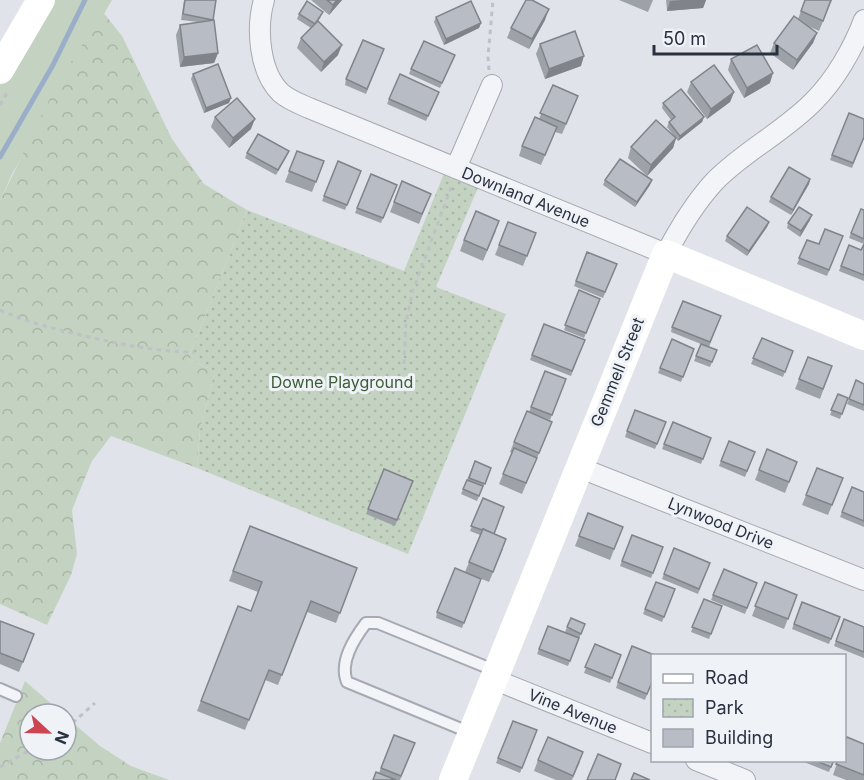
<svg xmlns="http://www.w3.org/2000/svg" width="864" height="780" viewBox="0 0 864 780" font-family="Inter,sans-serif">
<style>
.grass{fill:#c4d3c1}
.forest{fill:url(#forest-crowns)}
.park{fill:url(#park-dots)}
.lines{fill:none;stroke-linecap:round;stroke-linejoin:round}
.stream{stroke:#9baec9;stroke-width:5}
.lane-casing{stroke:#a5aab3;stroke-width:14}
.street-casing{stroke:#a5aab3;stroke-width:22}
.path{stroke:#bec1c7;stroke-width:3;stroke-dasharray:4.5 4.5;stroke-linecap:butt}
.lane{stroke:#f2f4f7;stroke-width:10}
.street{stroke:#f2f4f7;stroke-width:20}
.secondary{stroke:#fff;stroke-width:28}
.wall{fill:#9da2a9}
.shaded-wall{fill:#80848a}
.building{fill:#b7bcc5;stroke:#80848a;stroke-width:1.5}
.labels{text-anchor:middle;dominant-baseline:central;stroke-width:6;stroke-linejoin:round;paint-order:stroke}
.street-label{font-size:16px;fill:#293040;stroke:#eff2f6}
.park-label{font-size:16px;fill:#3b5c36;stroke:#eff2f6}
</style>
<defs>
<pattern id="forest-crowns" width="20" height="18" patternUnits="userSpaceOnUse" patternTransform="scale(1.5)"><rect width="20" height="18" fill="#c4d3c1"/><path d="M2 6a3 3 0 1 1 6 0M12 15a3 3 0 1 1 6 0" fill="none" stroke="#a8b5a7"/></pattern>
<pattern id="park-dots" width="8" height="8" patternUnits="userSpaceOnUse" patternTransform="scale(1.5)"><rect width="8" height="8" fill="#c4d3c1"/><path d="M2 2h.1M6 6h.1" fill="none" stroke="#a8b5a7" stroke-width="1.8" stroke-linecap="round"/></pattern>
</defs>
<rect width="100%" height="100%" fill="#e0e3e9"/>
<!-- grass -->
<path class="grass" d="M 40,0 L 112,0 L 12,174 L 0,201 L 0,68 Z"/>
<!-- forest -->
<g class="forest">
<path d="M 103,12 L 122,36 L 172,139 L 204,184 L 247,210 L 188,359 L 215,371 L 200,430 L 197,468 L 111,436 L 92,461 L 72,510 L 77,554 L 71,575 L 47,625 L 0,604 L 0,201 L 56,86 Z"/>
<path d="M 25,681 L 63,714 L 30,714 L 30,750 L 66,750 L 66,717 L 100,746 L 131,766 L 169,780 L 0,780 L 0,743 Z"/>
</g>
<!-- park -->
<path class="park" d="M 448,164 L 482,178 L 436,287 L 506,314 L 408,554 L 197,468 L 200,430 L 215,371 L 188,359 L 247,210 L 404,271 Z"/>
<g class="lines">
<!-- stream -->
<path class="stream" d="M 0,157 L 53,65 L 85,0"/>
<!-- lane casing -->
<g class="lane-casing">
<g id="lane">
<path d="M 0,689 L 16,696"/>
<path d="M 471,733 L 347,682 C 339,662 354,639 366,623 L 378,623 L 496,671"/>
</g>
</g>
<!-- street casing -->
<g class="street-casing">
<g id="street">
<path d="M 264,0 C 256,28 259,72 281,93 C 289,100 300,104 309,108 L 666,254 C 679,229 695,203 714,182 C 744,151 784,132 814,101 C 835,80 853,49 864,20"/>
<path d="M 456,168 L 492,85"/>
<path d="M 578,467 L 864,580"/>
<path d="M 493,679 L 652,743"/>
<path d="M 696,760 L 745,780"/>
</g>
</g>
<!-- path -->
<g class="path">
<path d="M 489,70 L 488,57 L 493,0"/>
<path d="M 0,105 L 9,89"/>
<path d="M 0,310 C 29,323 59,330 89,337 C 125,345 159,352 195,352"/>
<path d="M 404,364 L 406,322 L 413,290 L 452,185"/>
<path d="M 66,729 L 95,703"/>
<path d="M 0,767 L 30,750"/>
</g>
<!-- lane -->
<use href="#lane" class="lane"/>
<!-- street -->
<use href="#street" class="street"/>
<!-- secondary -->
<g class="secondary">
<path d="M 0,70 L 41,0"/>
<path d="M 453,780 L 666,254 L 864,336"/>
</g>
</g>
<!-- wall -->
<g class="wall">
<path d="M 184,0 L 216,0 L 213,21 L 218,53 L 214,63 L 180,67 L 176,35 L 180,25 L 198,22 L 181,20 Z"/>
<path d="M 311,0 L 342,0 L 329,15 Z"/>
<path d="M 619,0 L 653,0 L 648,12 Z"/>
<path d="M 666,0 L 706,0 L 703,8 L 667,11 Z"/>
<path d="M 805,0 L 832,0 L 819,31 L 808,26 L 817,33 L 813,43 L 793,70 L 770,53 L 774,43 L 798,19 Z"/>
<path d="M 299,14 L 321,17 L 318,21 L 338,55 L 321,72 L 297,48 L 301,38 L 311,28 L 297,19 Z"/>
<path d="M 436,17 L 481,23 L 479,28 L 444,45 L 434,22 Z"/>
<path d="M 545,20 L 529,49 L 507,38 L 511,28 Z"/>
<path d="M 540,44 L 581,66 L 545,79 L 536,54 Z"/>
<path d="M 384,49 L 366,94 L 345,85 L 346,79 Z"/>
<path d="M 455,55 L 440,88 L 409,74 L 411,69 Z"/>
<path d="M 731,59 L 770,83 L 744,98 L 728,70 Z"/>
<path d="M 193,74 L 229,103 L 204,113 L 191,79 Z"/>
<path d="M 691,82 L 734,92 L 730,102 L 707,119 L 687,92 Z"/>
<path d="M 553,85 L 574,106 L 562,134 L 555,132 L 541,165 L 519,156 L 522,146 L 539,119 Z"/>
<path d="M 437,97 L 426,121 L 387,104 L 389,99 Z"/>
<path d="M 663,103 L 704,117 L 702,122 L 678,141 L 676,138 L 673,148 L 647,176 L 628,158 L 631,147 L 674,136 L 667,127 L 669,122 L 671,120 L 662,108 Z"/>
<path d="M 215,117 L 251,129 L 229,148 L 211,127 Z"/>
<path d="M 864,138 L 852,168 L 830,160 L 832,155 Z"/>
<path d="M 297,151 L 324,161 L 312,192 L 285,182 Z"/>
<path d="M 247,153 L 287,156 L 276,175 L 245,158 Z"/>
<path d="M 338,161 L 361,171 L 345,210 L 322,201 Z"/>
<path d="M 810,179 L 809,184 L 791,215 L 769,202 L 771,197 Z"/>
<path d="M 605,180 L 650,185 L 635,207 L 603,185 Z"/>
<path d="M 397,185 L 381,223 L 355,213 L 357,208 Z"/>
<path d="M 394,202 L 427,204 L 419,224 L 390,212 Z"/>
<path d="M 861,209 L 864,210 L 864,281 L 839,271 L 849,245 L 861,250 L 864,244 L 849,238 Z"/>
<path d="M 810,220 L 800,237 L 787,228 L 788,223 Z"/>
<path d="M 508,222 L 536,233 L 523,266 L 495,255 Z"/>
<path d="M 769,222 L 767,227 L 747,256 L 725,241 L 727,236 Z"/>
<path d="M 496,231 L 483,261 L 460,251 L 464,240 Z"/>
<path d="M 843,236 L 827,276 L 797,264 L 807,240 L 819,244 Z"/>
<path d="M 587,252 L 617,264 L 603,298 L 574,286 Z"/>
<path d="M 579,290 L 600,299 L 584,338 L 564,330 Z"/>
<path d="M 721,316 L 709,347 L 717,350 L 710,367 L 694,361 L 701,344 L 671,332 L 672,327 Z"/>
<path d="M 544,324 L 585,340 L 571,376 L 530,360 Z"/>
<path d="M 762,338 L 793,351 L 783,377 L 751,364 Z"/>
<path d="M 672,339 L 694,349 L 681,382 L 658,373 Z"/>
<path d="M 808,357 L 832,366 L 820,399 L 795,389 Z"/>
<path d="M 545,371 L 566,379 L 550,420 L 529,412 Z"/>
<path d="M 864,384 L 864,411 L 847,404 L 849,399 Z"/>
<path d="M 838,394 L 848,398 L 840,419 L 830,415 Z"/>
<path d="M 666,422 L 655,449 L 625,437 L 627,431 Z"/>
<path d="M 548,432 L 522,494 L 499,484 L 512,453 L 510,452 L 514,442 Z"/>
<path d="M 711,438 L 701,464 L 662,449 L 664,444 Z"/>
<path d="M 729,441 L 755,452 L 745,477 L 719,466 Z"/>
<path d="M 475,461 L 491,468 L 477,501 L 461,494 Z"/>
<path d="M 817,468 L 843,478 L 828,515 L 802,505 Z"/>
<path d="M 759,470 L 793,472 L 785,493 L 755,480 Z"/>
<path d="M 413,481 L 395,526 L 366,514 L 368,509 Z"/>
<path d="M 852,487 L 864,492 L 864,527 L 840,517 Z"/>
<path d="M 483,498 L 494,534 L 503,549 L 489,582 L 465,572 L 480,535 L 470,531 Z"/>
<path d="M 588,513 L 623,527 L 610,560 L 575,546 Z"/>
<path d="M 250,526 L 357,568 L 336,623 L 307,612 L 278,685 L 265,680 L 245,730 L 197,711 L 238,606 L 251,611 L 258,592 L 229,581 Z"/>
<path d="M 632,535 L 663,547 L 651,578 L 620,566 Z"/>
<path d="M 674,548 L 710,563 L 698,594 L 662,579 Z"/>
<path d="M 724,569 L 757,583 L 745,614 L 711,600 Z"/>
<path d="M 481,579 L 462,628 L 436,618 L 437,612 Z"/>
<path d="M 656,582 L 675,589 L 662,622 L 643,614 Z"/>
<path d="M 765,582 L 797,595 L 784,629 L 752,616 Z"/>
<path d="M 704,599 L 722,606 L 709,639 L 691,632 Z"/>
<path d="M 802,602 L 840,617 L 829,644 L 792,629 Z"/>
<path d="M 571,618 L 585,624 L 568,666 L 537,654 L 548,626 L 565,632 Z"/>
<path d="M 844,619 L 864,627 L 864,658 L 834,646 Z"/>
<path d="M 0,621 L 34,634 L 19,672 L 0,664 Z"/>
<path d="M 595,644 L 621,655 L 610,683 L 584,673 Z"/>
<path d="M 618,682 L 652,682 L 645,700 L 616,688 Z"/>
<path d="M 537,730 L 520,773 L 496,763 L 498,758 Z"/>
<path d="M 415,743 L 400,780 L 373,780 L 379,773 L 381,768 Z"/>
<path d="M 864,744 L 864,780 L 846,780 L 833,775 L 838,760 Z"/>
<path d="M 538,760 L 580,762 L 572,780 L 556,780 L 534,771 Z"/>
<path d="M 799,760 L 834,760 L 829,772 Z"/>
</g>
<!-- shaded-wall -->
<g class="shaded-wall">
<path d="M 337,0 L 342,0 L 329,15 L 333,5 Z"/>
<path d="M 681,0 L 706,0 L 703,8 L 667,11 L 670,1 Z"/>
<path d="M 549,9 L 545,20 L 529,49 L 532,39 Z"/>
<path d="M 481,23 L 479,28 L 444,45 L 446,39 Z"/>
<path d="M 817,33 L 813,43 L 793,70 L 797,60 Z"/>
<path d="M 342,45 L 338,55 L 321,72 L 324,62 Z"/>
<path d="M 218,53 L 214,63 L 180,67 L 184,57 Z"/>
<path d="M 584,56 L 581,66 L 545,79 L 549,69 Z"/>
<path d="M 773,73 L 770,83 L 744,98 L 747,88 Z"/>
<path d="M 734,92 L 730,102 L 707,119 L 711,109 Z"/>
<path d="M 231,98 L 229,103 L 204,113 L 206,108 Z"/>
<path d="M 704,117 L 702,122 L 678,141 L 680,136 Z"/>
<path d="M 255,119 L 251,129 L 229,148 L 233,138 Z"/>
<path d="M 676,138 L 673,148 L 647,176 L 651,165 Z"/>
<path d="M 810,179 L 809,184 L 791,215 L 793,210 Z"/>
<path d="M 652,180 L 650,185 L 635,207 L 637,202 Z"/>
<path d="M 812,215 L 810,220 L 800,237 L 801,231 Z"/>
<path d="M 769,222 L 767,227 L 747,256 L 749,251 Z"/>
</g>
<!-- building -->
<g class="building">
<path d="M 185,0 L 216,0 L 213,20 L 183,14 Z"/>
<path d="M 327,0 L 337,0 L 333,5 Z"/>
<path d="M 526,0 L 532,0 L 549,9 L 532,39 L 511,28 Z"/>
<path d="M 805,0 L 831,0 L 823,21 L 801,11 Z"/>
<path d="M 307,1 L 323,12 L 315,24 L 299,14 Z"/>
<path d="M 471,1 L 481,23 L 446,39 L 436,17 Z"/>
<path d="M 794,16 L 817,33 L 797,60 L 774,43 Z"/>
<path d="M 214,20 L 218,53 L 184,57 L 180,25 Z"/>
<path d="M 318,21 L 342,45 L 324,62 L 301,38 Z"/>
<path d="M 575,31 L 584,56 L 549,69 L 540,44 Z"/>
<path d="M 363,40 L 384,49 L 367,89 L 346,79 Z"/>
<path d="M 424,41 L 455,55 L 442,83 L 411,69 Z"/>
<path d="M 757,45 L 773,73 L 747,88 L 731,59 Z"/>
<path d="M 218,64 L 231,98 L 206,108 L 193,74 Z"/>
<path d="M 714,65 L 734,92 L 711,109 L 691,82 Z"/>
<path d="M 400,74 L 439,92 L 428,116 L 389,99 Z"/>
<path d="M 553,85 L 578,96 L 566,124 L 540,113 Z"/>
<path d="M 681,89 L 704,117 L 680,136 L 669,122 L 675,117 L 663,103 Z"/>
<path d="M 237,98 L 255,119 L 233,138 L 215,117 Z"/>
<path d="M 849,113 L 864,119 L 864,137 L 853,163 L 832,155 Z"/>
<path d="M 535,117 L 557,127 L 545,155 L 522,146 Z"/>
<path d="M 656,120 L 676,138 L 651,165 L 631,147 Z"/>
<path d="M 258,134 L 289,151 L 278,170 L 247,153 Z"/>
<path d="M 297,151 L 324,161 L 316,182 L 289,171 Z"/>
<path d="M 620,159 L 652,180 L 637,202 L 605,180 Z"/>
<path d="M 338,161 L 361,171 L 347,205 L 324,196 Z"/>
<path d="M 789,167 L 810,179 L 793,210 L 771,197 Z"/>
<path d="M 371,174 L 397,185 L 383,218 L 357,208 Z"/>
<path d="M 402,181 L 431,194 L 422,214 L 394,202 Z"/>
<path d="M 747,207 L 769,222 L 749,251 L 727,236 Z"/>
<path d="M 799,207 L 812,215 L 801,231 L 788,223 Z"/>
<path d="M 861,209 L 864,210 L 864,239 L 851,233 Z"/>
<path d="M 476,211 L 499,221 L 487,250 L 464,240 Z"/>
<path d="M 508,222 L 536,233 L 527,256 L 499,245 Z"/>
<path d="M 825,229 L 843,236 L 829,270 L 799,258 L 807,240 L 819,244 Z"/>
<path d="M 864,244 L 864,275 L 841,266 L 849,245 L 861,250 Z"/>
<path d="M 587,252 L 617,264 L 605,292 L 576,281 Z"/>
<path d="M 579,290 L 600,299 L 586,333 L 565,325 Z"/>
<path d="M 683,301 L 721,316 L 710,342 L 672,327 Z"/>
<path d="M 544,324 L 585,340 L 572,371 L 532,355 Z"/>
<path d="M 762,338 L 793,351 L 785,372 L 753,358 Z"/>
<path d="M 672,339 L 694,349 L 683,377 L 660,368 Z"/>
<path d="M 701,344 L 717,350 L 712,362 L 696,356 Z"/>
<path d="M 808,357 L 832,366 L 823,389 L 799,379 Z"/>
<path d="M 545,371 L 566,379 L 552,415 L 531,407 Z"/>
<path d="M 856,380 L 864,384 L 864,405 L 849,399 Z"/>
<path d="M 838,394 L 848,398 L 842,414 L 831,410 Z"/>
<path d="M 635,410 L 666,422 L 657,444 L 627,431 Z"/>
<path d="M 527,411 L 552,422 L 539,453 L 514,442 Z"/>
<path d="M 673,422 L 711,438 L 703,459 L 664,444 Z"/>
<path d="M 729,441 L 755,452 L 747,471 L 721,461 Z"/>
<path d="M 514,448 L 537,458 L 526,483 L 503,474 Z"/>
<path d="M 767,449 L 797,462 L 789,482 L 759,470 Z"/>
<path d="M 475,461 L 491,468 L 485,484 L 469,478 Z"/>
<path d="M 817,468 L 843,478 L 832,505 L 806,495 Z"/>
<path d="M 384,469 L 413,481 L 397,520 L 368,509 Z"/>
<path d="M 467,480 L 483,486 L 479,496 L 463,489 Z"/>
<path d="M 852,487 L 864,492 L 864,521 L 842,512 Z"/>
<path d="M 483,498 L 504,507 L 494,534 L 483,529 L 482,530 L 471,526 Z"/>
<path d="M 588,513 L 623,527 L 614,549 L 579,536 Z"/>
<path d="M 250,526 L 357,568 L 340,613 L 311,601 L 282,675 L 269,670 L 249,720 L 201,701 L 238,606 L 251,611 L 262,582 L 233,571 Z"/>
<path d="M 483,529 L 506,539 L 493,572 L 469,562 Z"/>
<path d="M 632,535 L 663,547 L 653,573 L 622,561 Z"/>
<path d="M 674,548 L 710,563 L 699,589 L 664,574 Z"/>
<path d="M 455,568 L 481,579 L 464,623 L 437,612 Z"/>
<path d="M 724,569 L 757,583 L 747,608 L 713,595 Z"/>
<path d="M 656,582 L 675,589 L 664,617 L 645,609 Z"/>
<path d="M 765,582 L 797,595 L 788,619 L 755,606 Z"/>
<path d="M 704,599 L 722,606 L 711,634 L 692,627 Z"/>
<path d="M 802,602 L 840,617 L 831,639 L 794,624 Z"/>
<path d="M 571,618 L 585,624 L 581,634 L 567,627 Z"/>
<path d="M 844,619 L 864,627 L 864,652 L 836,641 Z"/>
<path d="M 0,621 L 34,634 L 23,662 L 0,653 Z"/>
<path d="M 548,626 L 579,638 L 570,661 L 539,649 Z"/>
<path d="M 595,644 L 621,655 L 612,678 L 585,667 Z"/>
<path d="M 632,646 L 657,656 L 652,656 L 652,682 L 647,694 L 618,682 Z"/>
<path d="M 513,721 L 537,730 L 522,768 L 498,758 Z"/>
<path d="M 394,735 L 415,743 L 401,776 L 381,768 Z"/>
<path d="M 548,737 L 583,752 L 573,776 L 538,760 Z"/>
<path d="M 847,737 L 864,744 L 864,775 L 836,764 L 838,760 L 844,760 L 844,743 Z"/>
<path d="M 598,754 L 621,764 L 615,780 L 587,780 Z"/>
<path d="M 814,760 L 834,760 L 831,767 Z"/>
<path d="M 376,772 L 396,780 L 373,780 Z"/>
<path d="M 634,773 L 650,780 L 631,780 Z"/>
</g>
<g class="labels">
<!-- street labels -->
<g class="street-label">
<text transform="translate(526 197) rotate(22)">Downland Avenue</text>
<text transform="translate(617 372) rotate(-68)">Gemmell Street</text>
<text transform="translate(721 523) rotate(22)">Lynwood Drive</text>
<text transform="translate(573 711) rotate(22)">Vine Avenue</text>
</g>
<!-- park labels -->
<g class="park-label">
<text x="342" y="382">Downe Playground</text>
</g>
</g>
<!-- legend -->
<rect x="651" y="654" width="195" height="108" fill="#eff2f6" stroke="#a0a4ad" stroke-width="1.5"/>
<rect x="663" y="674" width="30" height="9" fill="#ffffff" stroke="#a0a4ad" stroke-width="1.5"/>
<text x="705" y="684" font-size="18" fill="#293040">Road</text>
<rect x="663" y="699" width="30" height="18" fill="url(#park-dots)" stroke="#a0a4ad" stroke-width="1.5"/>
<text x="705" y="714" font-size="18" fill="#293040">Park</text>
<rect x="663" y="729" width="30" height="18" fill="#b7bcc5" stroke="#a0a4ad" stroke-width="1.5"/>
<text x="705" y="744" font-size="18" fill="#293040">Building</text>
<!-- north arrow -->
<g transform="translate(48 732) rotate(112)"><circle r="28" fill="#eff2f6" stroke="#a0a4ad" stroke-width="1.5"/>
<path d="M0-4.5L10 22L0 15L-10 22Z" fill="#cd4552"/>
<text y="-9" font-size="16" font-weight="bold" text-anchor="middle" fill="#293040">N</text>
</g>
<!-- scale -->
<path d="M654 45v9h123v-9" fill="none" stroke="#293040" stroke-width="3"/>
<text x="663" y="45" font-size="18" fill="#293040" stroke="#eff2f6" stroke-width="4.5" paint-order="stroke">50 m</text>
</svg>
